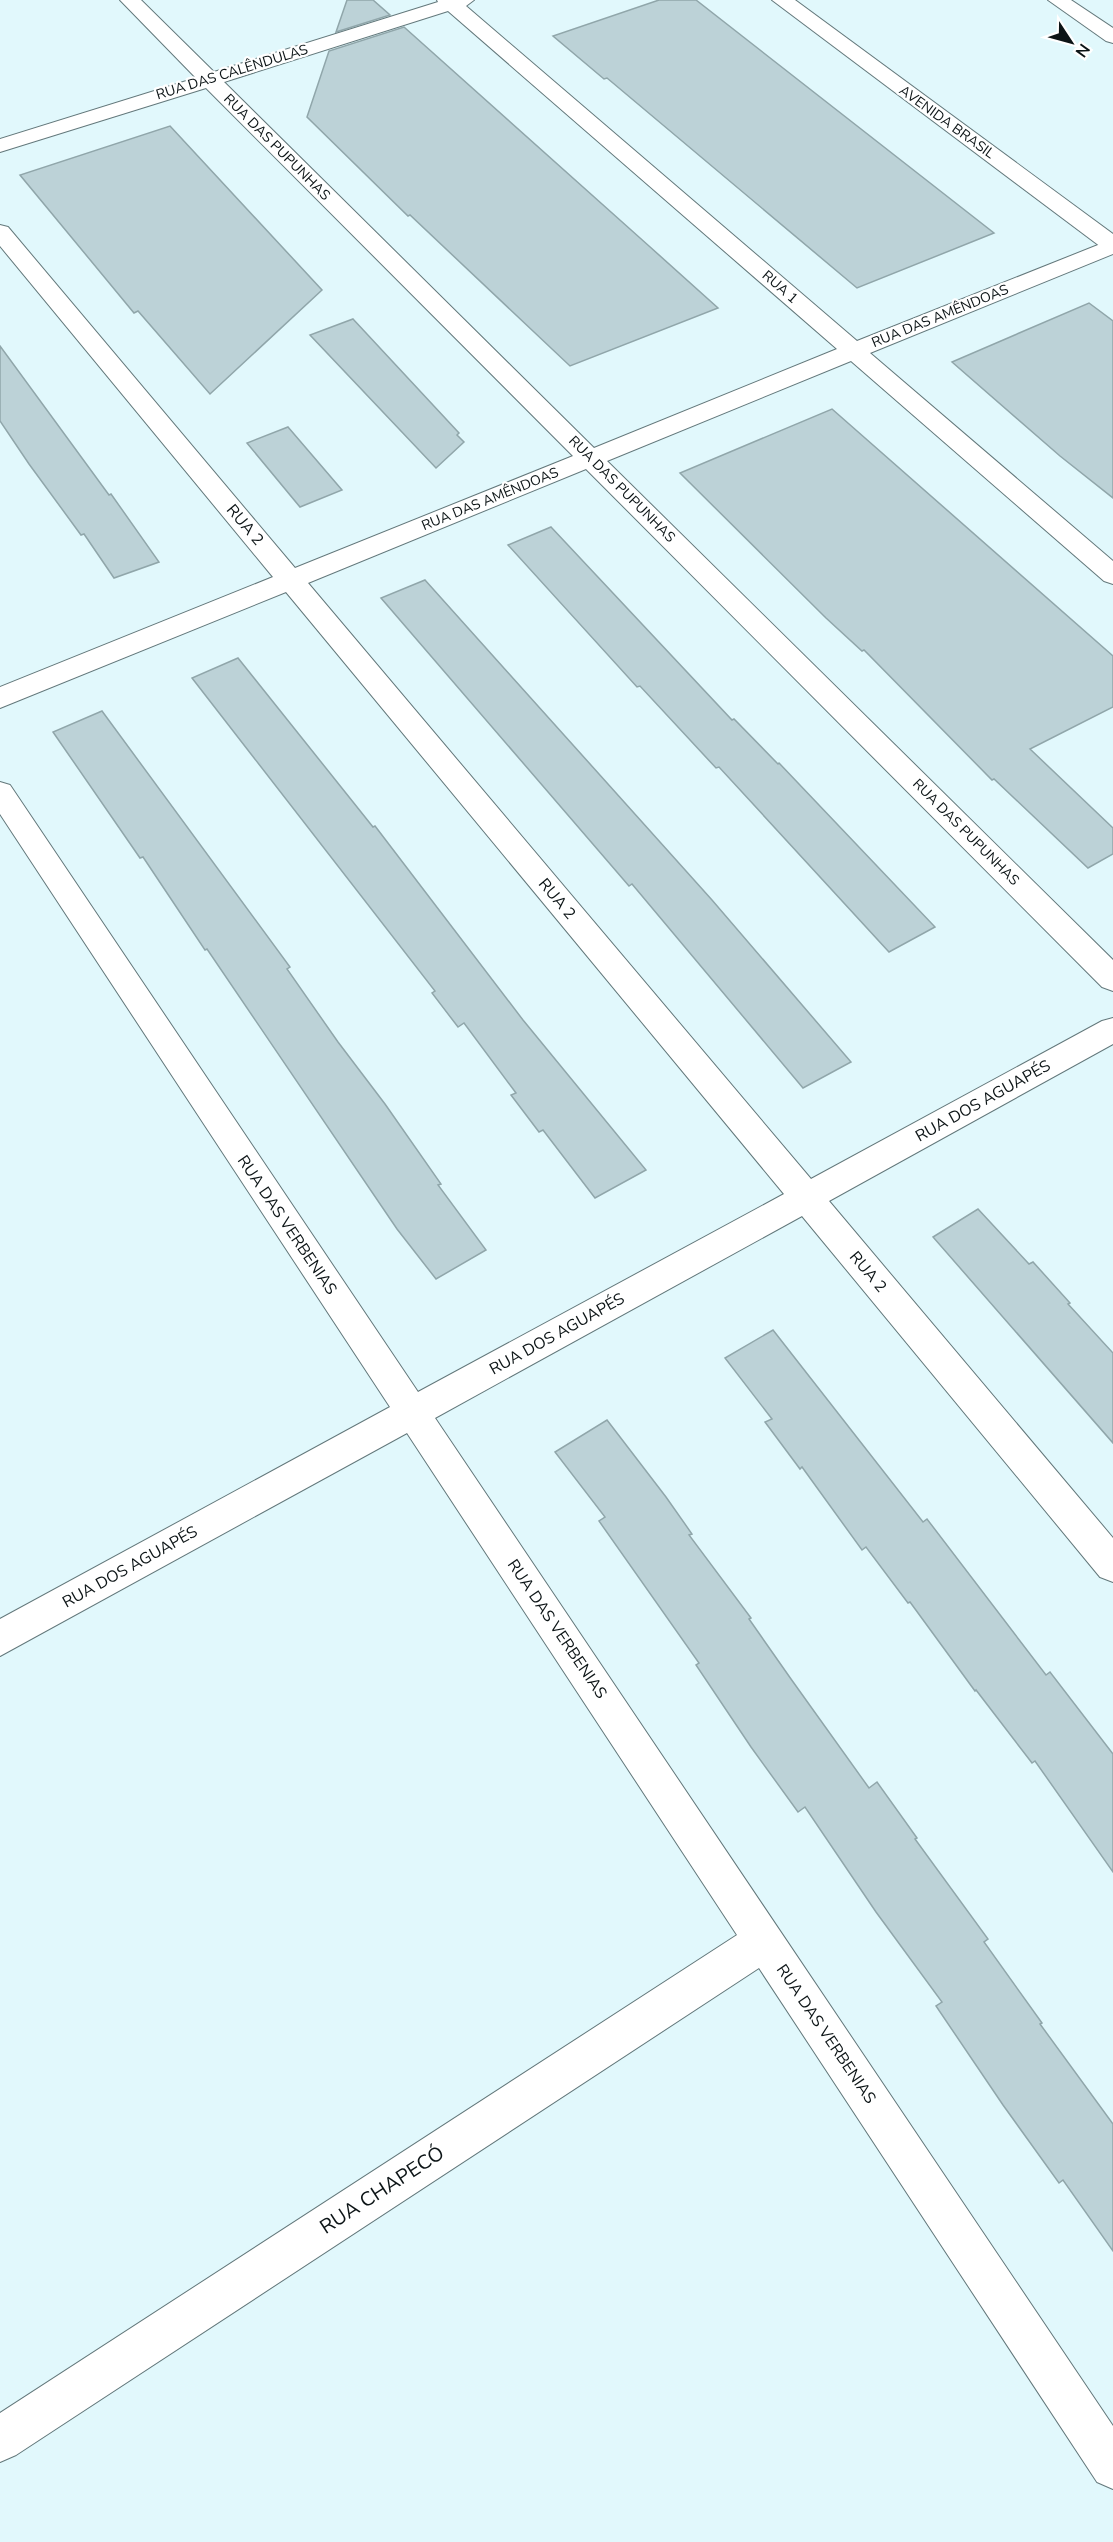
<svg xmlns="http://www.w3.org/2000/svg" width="1113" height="2542" viewBox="0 0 1113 2542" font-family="'Nunito Sans',sans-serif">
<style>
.building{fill:#bcd2d7;stroke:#90a6aa;stroke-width:1.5}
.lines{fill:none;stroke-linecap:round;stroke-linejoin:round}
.street-casing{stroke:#63787b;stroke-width:2}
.secondary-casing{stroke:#63787b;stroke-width:2}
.street{fill:#fff;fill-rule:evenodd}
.secondary{fill:#fff;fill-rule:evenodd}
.labels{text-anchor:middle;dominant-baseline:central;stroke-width:4.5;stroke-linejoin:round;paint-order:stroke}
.far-street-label{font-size:14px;fill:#0c1416;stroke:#fff}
.street-label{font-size:16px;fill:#0c1416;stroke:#fff}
.near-street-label{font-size:20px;fill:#0c1416;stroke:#fff}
</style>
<rect width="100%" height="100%" fill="#e1f8fc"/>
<!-- building -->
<g class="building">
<path d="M 347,0 L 373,0 L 390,15 L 336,32 Z"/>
<path d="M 659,0 L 696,0 L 994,233 L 857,288 L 607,78 L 604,79 L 553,36 Z"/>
<path d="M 404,27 L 649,246 L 718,308 L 570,366 L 410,215 L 408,216 L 307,117 L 329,51 Z"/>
<path d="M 170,126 L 322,290 L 210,394 L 138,311 L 134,313 L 20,175 Z"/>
<path d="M 1089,303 L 1113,321 L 1113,498 L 1060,456 L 952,362 Z"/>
<path d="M 353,319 L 459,433 L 457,435 L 464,442 L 436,468 L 310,335 Z"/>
<path d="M 0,346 L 109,495 L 111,494 L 159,562 L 114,578 L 84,534 L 81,535 L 29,464 L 0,421 Z"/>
<path d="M 832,409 L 1113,656 L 1113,707 L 1030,749 L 1113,828 L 1113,854 L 1088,868 L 994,779 L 992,780 L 864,650 L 862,651 L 826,618 L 680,473 Z"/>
<path d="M 288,427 L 342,490 L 300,507 L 247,443 Z"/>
<path d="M 551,527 L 732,720 L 734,719 L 778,764 L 779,763 L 935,927 L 889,952 L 719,767 L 716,768 L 640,686 L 637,687 L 508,545 Z"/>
<path d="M 425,580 L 712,900 L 851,1062 L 803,1088 L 632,884 L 629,886 L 381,598 Z"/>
<path d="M 238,658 L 373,827 L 375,826 L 523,1020 L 646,1170 L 595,1198 L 543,1130 L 539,1132 L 511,1095 L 516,1093 L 464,1023 L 458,1027 L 432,993 L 435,991 L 192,678 Z"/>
<path d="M 102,711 L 290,967 L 287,969 L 338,1042 L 385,1104 L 441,1184 L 438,1185 L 486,1250 L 436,1279 L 397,1229 L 207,949 L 205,950 L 143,857 L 140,858 L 53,732 Z"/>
<path d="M 978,1209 L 1029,1264 L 1033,1262 L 1070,1303 L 1068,1304 L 1113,1353 L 1113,1443 L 933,1237 Z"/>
<path d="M 773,1330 L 923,1522 L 927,1519 L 1046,1675 L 1050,1672 L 1113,1754 L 1113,1872 L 1035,1761 L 1032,1763 L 976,1690 L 975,1691 L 910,1602 L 908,1603 L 866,1547 L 862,1550 L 802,1467 L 800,1469 L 765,1422 L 772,1419 L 725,1358 Z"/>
<path d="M 607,1420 L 666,1497 L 692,1534 L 689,1535 L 751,1618 L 749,1619 L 791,1679 L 869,1788 L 877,1782 L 917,1838 L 915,1839 L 988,1939 L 984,1942 L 1042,2023 L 1040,2024 L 1113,2124 L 1113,2251 L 1063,2180 L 1059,2183 L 1003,2105 L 936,2006 L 942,2002 L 876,1912 L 805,1807 L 798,1812 L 751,1747 L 696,1665 L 699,1663 L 599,1521 L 605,1517 L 555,1452 Z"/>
</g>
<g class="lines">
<!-- street casing -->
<g class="street-casing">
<path id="street" d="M 120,0 L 141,0 L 214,72 L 438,2 L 437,0 L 474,0 L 466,6 L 857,341 L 1113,239 L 1113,254 L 870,353 L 1113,561 L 1113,584 L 1104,581 L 851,361 L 607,461 L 1113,960 L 1113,991 L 1102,987 L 586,469 L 308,583 L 811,1179 L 1102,1021 L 1113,1018 L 1113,1044 L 829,1201 L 1113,1538 L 1113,1582 L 1100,1577 L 802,1216 L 435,1418 L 1113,2426 L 1113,2489 L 1097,2482 L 759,1968 L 16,2455 L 0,2462 L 0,2413 L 737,1935 L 407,1433 L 0,1656 L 0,1619 L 390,1407 L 0,814 L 0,782 L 10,785 L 418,1392 L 784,1194 L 286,592 L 0,708 L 0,687 L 273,577 L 0,246 L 0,225 L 8,227 L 295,568 L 573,456 L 206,88 L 0,152 L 0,139 L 196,78 ZM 448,11 L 837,349 L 594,448 L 224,82 Z"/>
</g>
<!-- secondary casing -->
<g class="secondary-casing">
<g id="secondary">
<path d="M 772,0 L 795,0 L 1113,234 L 1113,252 L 1105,250 Z"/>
<path d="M 1048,0 L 1071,0 L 1113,28 L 1113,43 L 1106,41 Z"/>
</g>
</g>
<!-- street -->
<use href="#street" class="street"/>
<!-- secondary -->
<use href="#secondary" class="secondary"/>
</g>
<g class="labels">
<!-- far-street labels -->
<g class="far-street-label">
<text transform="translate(232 72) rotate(-17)">RUA DAS CALÊNDULAS</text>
<text transform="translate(947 122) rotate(36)">AVENIDA BRASIL</text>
<text transform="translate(277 147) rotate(45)">RUA DAS PUPUNHAS</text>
<text transform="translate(780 287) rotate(41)">RUA 1</text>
<text transform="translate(940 316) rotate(-22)">RUA DAS AMÊNDOAS</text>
<text transform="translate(622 489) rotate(45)">RUA DAS PUPUNHAS</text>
<text transform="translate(490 499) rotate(-22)">RUA DAS AMÊNDOAS</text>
<text transform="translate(966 832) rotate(45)">RUA DAS PUPUNHAS</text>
</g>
<!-- street labels -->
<g class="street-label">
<text transform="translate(245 525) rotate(50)">RUA 2</text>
<text transform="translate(557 899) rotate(50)">RUA 2</text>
<text transform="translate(983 1101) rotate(-29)">RUA DOS AGUAPÉS</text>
<text transform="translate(287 1225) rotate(56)">RUA DAS VERBENIAS</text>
<text transform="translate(868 1272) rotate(50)">RUA 2</text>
<text transform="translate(557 1334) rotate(-29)">RUA DOS AGUAPÉS</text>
<text transform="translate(130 1567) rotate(-29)">RUA DOS AGUAPÉS</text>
<text transform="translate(557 1629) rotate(56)">RUA DAS VERBENIAS</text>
<text transform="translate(826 2034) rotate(56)">RUA DAS VERBENIAS</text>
</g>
<!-- near-street labels -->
<g class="near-street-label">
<text transform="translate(382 2190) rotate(-33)">RUA CHAPECÓ</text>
</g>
</g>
<!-- north arrow -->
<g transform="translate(1071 42) rotate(126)" stroke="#ffffff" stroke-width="4.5" paint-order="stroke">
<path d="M0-4.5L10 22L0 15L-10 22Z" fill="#0c1416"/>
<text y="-9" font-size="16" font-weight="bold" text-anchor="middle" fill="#0c1416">N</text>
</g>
</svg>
